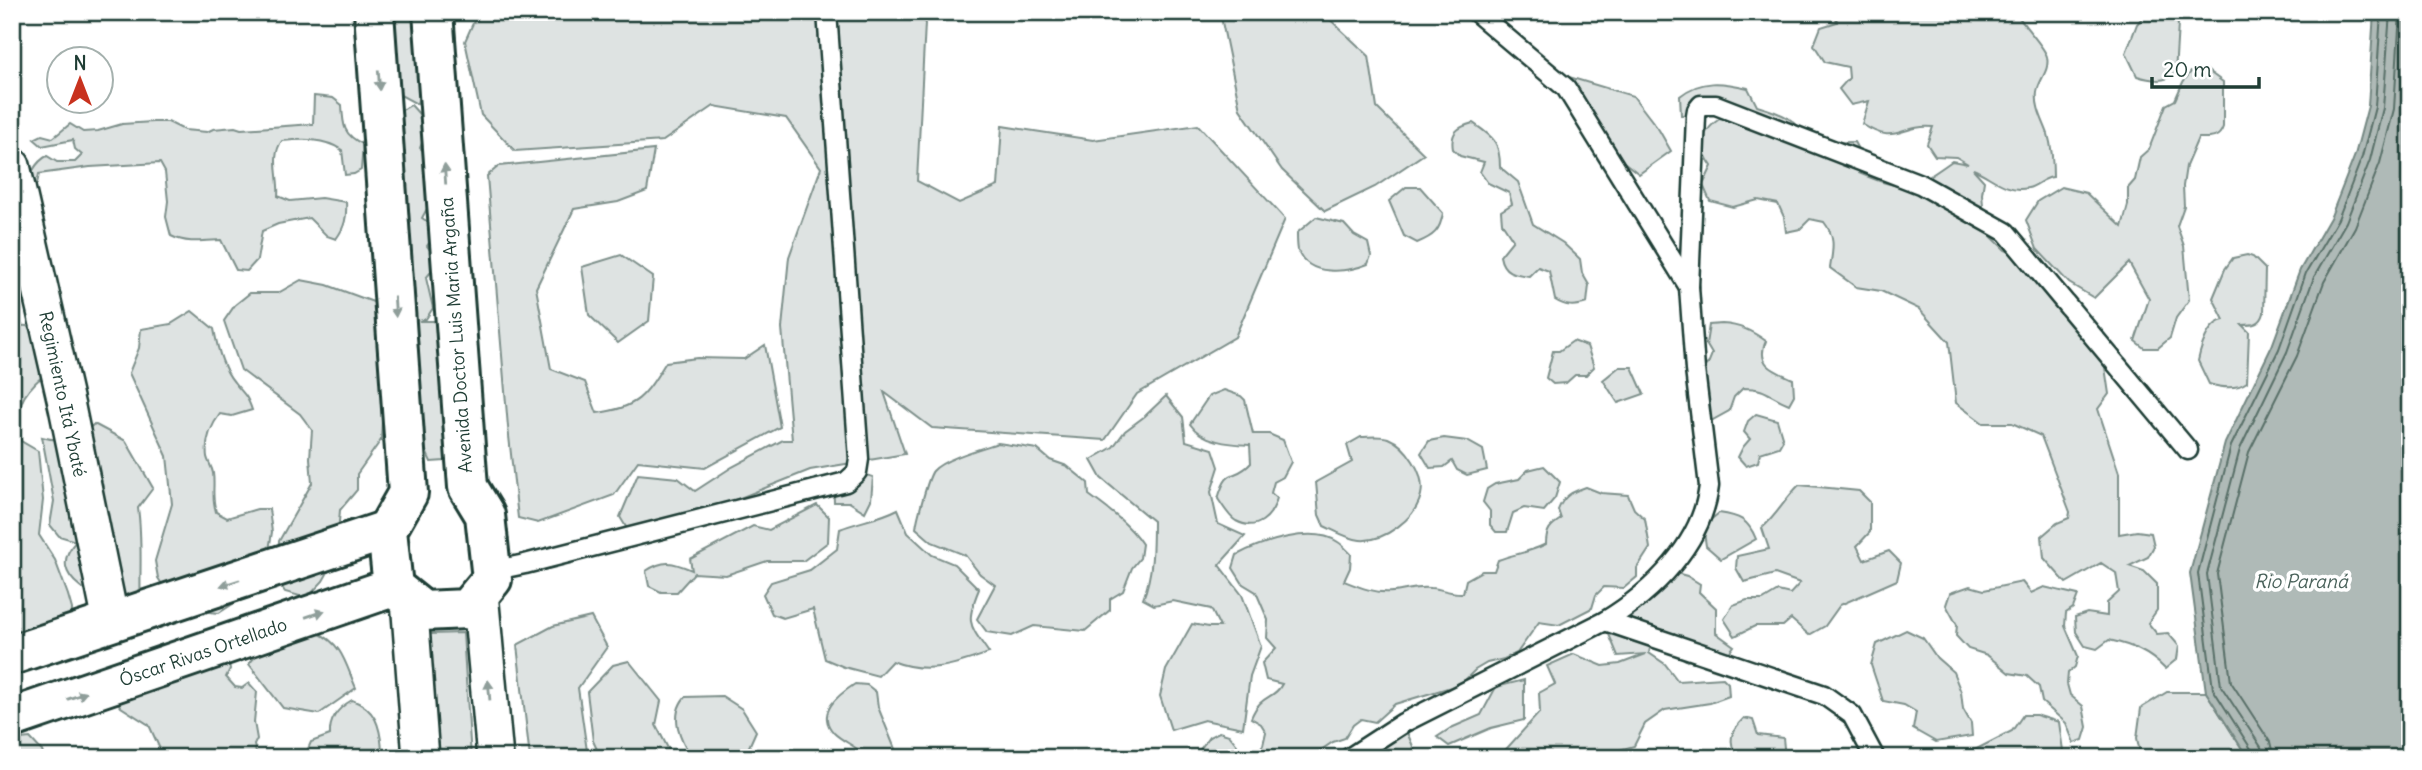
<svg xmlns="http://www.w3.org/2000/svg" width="2422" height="770" viewBox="0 0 2422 770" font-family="Delius,sans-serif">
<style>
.green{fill:#dee3e2;stroke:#7e908b;stroke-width:2}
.water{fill:#afbab7;stroke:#758883;stroke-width:2}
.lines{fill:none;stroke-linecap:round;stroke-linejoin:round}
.shore{stroke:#596f68;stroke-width:2}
.service-casing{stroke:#1f3d34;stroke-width:23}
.minor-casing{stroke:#1f3d34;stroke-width:40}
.tertiary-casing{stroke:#1f3d34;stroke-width:44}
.service{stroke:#fff;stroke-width:18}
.minor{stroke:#fff;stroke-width:35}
.tertiary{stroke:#fff;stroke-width:38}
.oneway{fill:#8f9e9a}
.labels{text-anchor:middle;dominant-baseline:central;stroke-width:7;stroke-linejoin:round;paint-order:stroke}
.street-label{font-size:18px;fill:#1f3d34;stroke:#fff}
.water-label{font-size:19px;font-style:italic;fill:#4a625b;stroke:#fff}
</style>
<rect width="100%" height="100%" fill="#fff"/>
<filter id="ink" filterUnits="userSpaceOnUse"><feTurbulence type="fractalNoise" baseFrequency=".0143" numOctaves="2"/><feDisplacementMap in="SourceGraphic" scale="14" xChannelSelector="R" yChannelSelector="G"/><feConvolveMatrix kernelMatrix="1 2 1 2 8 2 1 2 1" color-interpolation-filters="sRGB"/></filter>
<g filter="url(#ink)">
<!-- green -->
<g class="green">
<path d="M 383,12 L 421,12 L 427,62 L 417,104 L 389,89 Z"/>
<path d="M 478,12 L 923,12 L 925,23 L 917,181 L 959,203 L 998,186 L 1002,126 L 1093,140 L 1198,125 L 1285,219 L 1235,337 L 1137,394 L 1105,440 L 932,428 L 884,392 L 905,454 L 810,470 L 665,528 L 629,532 L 620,517 L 638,474 L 678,478 L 695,491 L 732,467 L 783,440 L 792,440 L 782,328 L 789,257 L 821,168 L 786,118 L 714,106 L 663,141 L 515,151 L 481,115 L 465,41 Z"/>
<path d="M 1220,12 L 1322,12 L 1369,56 L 1377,108 L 1424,154 L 1375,187 L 1325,211 L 1282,170 L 1240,109 Z"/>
<path d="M 1835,12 L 2016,12 C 2022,25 2045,47 2047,57 C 2050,71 2039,79 2037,92 C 2035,107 2043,120 2048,134 C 2052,148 2053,162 2053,177 C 2043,178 2037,186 2028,188 C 2005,193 1991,176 1973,169 L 1984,181 L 1982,194 L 1985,227 L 1992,237 L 2005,250 L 2028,260 L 2076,321 L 2105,367 L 2109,394 L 2098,409 L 2119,473 L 2119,534 L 2137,531 L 2151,533 L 2154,546 L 2148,557 L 2129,566 L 2144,571 L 2157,584 L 2157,610 L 2148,623 L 2157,634 L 2168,633 L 2179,646 L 2177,659 L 2165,669 C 2149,652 2131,645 2109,640 L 2097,649 L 2085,646 L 2076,632 L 2075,617 L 2087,613 L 2107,616 L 2107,603 L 2119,592 L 2116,573 L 2101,563 L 2066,583 L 2044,558 L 2042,536 L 2057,523 L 2069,518 L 2070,512 L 2041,436 L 2012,423 L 1983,423 L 1956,403 L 1949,342 L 1919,309 L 1881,291 L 1856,287 L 1830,268 C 1833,249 1836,237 1824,222 L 1810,219 L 1800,229 L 1786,232 L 1784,217 L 1778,204 L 1758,200 L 1733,207 L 1710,201 L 1703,185 L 1712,166 C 1697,146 1701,131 1722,117 L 1713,105 L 1695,115 L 1681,115 L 1680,96 C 1701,79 1723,82 1748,88 L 1757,106 C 1788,115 1793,119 1814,143 L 1854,142 L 1859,151 L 1859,173 C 1907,193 1911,190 1952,161 L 1968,164 L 1956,157 L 1935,156 L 1927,144 L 1933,127 C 1900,124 1896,147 1862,124 L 1869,101 L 1851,105 L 1839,89 L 1849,78 L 1848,67 L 1825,62 L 1814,45 L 1821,27 L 1837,22 Z"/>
<path d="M 2165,12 L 2178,24 L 2175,74 C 2165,83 2150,80 2137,76 L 2126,53 L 2137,24 L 2146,13 Z"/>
<path d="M 2205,69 L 2223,82 L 2223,127 C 2219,140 2209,138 2198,138 L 2186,166 L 2183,186 L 2184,206 L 2177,226 L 2184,246 L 2189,300 L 2176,318 L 2170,338 L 2158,348 L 2144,348 L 2135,341 L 2149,299 L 2129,263 L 2094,298 L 2069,283 L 2037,249 L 2026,220 L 2038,201 L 2061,187 L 2086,193 L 2122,227 L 2128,205 L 2128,188 L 2135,180 L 2140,157 L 2149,149 L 2166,105 L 2175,100 L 2183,82 L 2191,72 Z"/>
<path d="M 1569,77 L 1633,96 L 1659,130 L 1671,151 L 1639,174 L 1610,151 Z"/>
<path d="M 314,96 L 333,98 L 342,105 C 343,125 343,135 363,144 L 361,170 L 354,174 L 345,175 L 342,150 C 324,138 303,139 282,141 C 270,156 280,179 278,196 L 290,201 L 321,198 L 346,202 C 347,217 345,227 336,239 L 327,236 L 309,218 L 278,224 L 262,231 L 257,260 L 247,271 L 236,270 L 221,240 C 203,241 187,244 171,236 L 166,217 L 168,201 L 165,172 L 160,163 L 90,167 L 39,174 L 37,184 L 24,190 C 29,177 35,162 47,156 L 57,162 L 75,162 L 82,155 L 75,149 L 73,140 L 42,146 L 34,139 L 42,135 L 53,138 L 70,124 L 83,132 L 98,131 L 122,124 L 153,122 L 168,122 L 184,130 L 207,132 L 213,129 L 235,127 L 241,129 L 313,124 Z"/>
<path d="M 411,105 L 429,125 L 420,148 L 439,165 L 430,203 L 422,218 L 438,229 L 427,246 L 439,262 L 426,278 L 433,308 L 426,319 L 419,321 L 438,321 L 450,445 L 445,461 L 431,462 L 423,445 L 388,118 Z"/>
<path d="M 1473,123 C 1493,137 1500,141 1500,167 L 1518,182 L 1533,224 L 1563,243 L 1580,259 L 1582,273 L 1589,285 L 1587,303 C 1574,307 1566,307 1555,300 L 1549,271 L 1538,267 L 1529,276 C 1514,274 1503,273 1500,256 L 1513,240 L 1502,223 L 1501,211 L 1512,204 L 1509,193 L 1488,183 L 1480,172 L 1484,162 L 1460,156 L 1453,149 C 1450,132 1458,127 1473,123 Z"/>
<path d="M 654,150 L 647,191 L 618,202 L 574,209 L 536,288 L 551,369 L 585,382 L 597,413 C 638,408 645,396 666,362 L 697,358 L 744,359 L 765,345 L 780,427 L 705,468 L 638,461 L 614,495 L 538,523 L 518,518 L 508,427 L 487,176 L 499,166 Z"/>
<path d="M 1406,187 L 1420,187 L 1443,213 C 1440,231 1434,236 1417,243 L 1404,236 L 1389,201 Z"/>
<path d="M 1316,217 L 1344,224 L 1354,235 L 1368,243 L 1371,256 L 1368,264 C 1348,272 1308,278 1298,250 C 1297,245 1297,237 1297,233 Z"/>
<path d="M 621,255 L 653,277 L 649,321 L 618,343 L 589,315 L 582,267 Z"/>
<path d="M 2247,255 L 2253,257 L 2265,269 L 2264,313 C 2261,325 2252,325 2242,325 L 2249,332 L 2247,382 C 2236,390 2222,388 2209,384 L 2198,361 C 2201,347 2208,323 2224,320 L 2213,298 L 2225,269 L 2233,258 Z"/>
<path d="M 301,280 L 327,285 L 376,303 L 384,382 L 381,440 L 357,474 L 357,490 L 340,510 L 336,558 L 323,581 L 307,598 L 285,592 L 277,580 L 277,568 L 279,541 L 312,483 L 310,458 L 312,430 L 300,414 L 241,370 L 224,321 L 235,305 L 250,293 L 278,293 Z"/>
<path d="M 192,311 L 214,329 C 217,346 222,368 234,382 C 244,395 246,393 252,410 L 232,416 L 220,414 C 210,427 205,441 207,457 C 208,462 212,467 213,473 C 215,488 211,495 216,512 L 227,518 L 257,509 L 269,509 L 272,532 L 266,568 L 257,579 L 255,596 L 239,600 L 219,613 L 178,609 L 158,578 L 155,561 L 172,504 L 167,456 L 129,373 L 139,348 L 141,329 L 171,324 Z"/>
<path d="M 1722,324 C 1740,325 1752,331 1766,341 C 1755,365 1775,371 1793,379 L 1794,395 L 1789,404 C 1768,396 1768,388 1743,388 L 1734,397 L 1729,411 L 1702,426 L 1695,370 L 1708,364 L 1712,354 L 1706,344 L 1709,325 Z"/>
<path d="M 12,325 L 27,326 L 39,341 L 44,375 C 20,395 14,410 21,441 L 38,451 L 43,500 L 39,535 L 55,560 L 68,595 L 72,609 L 70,638 L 12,661 Z"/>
<path d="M 1573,341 L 1587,346 L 1594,367 L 1586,375 L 1575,375 L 1566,383 L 1553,384 L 1546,378 L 1553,351 L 1559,351 Z"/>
<path d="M 1619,367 L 1632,367 L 1644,394 L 1618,403 L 1603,380 Z"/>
<path d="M 1224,390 L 1241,396 L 1245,400 L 1253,434 L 1269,434 L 1283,440 L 1291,462 L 1283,477 L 1274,482 L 1271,493 L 1277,498 C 1272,517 1257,532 1236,521 C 1229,517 1223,506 1218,499 C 1228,464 1234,482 1251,463 L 1250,445 C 1230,444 1202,442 1190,424 L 1209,396 Z"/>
<path d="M 1166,396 L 1183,417 L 1186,441 L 1213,449 L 1219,467 L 1211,492 L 1218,524 L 1245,536 L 1219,565 L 1242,595 L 1261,646 L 1250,676 L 1243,728 L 1204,720 L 1171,730 L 1160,696 L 1166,670 L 1192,624 L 1209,627 L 1220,627 L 1211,609 L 1173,601 L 1154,605 L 1143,599 C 1153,574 1153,547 1153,521 L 1101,478 L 1091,460 L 1113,447 L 1125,431 L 1145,416 Z"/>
<path d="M 1756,414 L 1777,420 L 1783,440 L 1779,447 L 1760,453 L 1758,462 L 1746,466 L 1738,457 L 1743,447 L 1750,439 L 1744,432 L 1748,421 Z"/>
<path d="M 94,424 L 126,441 L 153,488 L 138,508 C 143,543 139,578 141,613 C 112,603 39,583 76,541 L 59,536 L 50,525 L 54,501 L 42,437 C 61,443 80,438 94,424 Z"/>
<path d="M 1361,437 C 1369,437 1380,435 1388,438 C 1406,445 1426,474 1421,495 C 1416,518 1384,542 1360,540 C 1348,539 1335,531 1324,526 L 1319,515 L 1316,482 L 1352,462 L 1347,445 Z"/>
<path d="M 1444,438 L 1467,441 L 1483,450 L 1487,470 L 1467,475 L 1457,470 L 1452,461 L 1444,467 L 1430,468 L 1421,453 L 1429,441 Z"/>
<path d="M 998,443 L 1037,449 L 1050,460 L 1067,466 L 1088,483 L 1089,495 C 1108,509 1129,524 1142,544 L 1140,558 L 1132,568 L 1123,591 L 1110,599 L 1110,610 L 1085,631 L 1034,626 L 1012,636 L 987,632 L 977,619 L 995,585 L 980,574 L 965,555 L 932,542 L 916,528 C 917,519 928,477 933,471 C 943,459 983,448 998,443 Z"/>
<path d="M 1544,466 L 1560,482 L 1555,498 L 1544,511 L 1524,508 L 1513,513 L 1507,532 L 1496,532 L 1490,525 L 1490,511 L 1483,502 L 1487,489 L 1495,484 L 1519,479 L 1528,470 Z"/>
<path d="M 857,472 L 873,477 L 871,500 L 865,512 L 849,502 L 834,502 L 833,479 L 843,473 Z"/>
<path d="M 1799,485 L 1859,491 L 1870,502 L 1870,532 L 1857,546 L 1864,560 L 1889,551 L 1901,563 L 1897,580 L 1840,605 L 1825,626 L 1809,635 L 1791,619 L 1783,626 L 1755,626 L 1735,636 L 1724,619 L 1733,605 L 1747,600 L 1763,600 L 1778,591 L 1790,594 L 1800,583 L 1775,574 L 1744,582 L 1736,568 L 1737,556 L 1769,549 L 1762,528 C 1777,515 1784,500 1799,485 Z"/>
<path d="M 1586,487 L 1601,493 L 1628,495 L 1634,509 L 1645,519 L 1650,548 L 1637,568 L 1637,577 L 1624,588 L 1604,587 L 1596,595 L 1592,608 L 1559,625 L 1539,622 L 1517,653 L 1504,659 L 1487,663 L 1475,670 L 1465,680 L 1451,687 L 1395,704 L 1375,722 L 1361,719 L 1353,725 L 1345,738 L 1333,742 L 1309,758 L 1252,758 L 1263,745 L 1266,732 L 1261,724 L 1251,718 C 1261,693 1274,700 1282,684 L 1266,680 L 1262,663 L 1276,648 L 1267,638 L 1268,620 L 1256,592 L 1243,584 L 1233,568 L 1237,555 C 1261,542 1313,525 1338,542 C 1343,545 1347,550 1351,554 L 1350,568 L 1344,581 C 1359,587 1376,594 1393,592 C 1407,591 1415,586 1431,588 C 1443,589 1451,594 1463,593 L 1466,580 L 1482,571 L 1494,571 L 1498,560 C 1515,554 1530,552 1546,544 C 1546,530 1550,526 1561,519 L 1558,510 C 1564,495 1572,492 1586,487 Z"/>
<path d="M 817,505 L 829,517 L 828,542 L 803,561 L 767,561 L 726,575 L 694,573 L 677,592 L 661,592 L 649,586 L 646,571 C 664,559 673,562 692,570 L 690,559 L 753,526 L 769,530 Z"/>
<path d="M 898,509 L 908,533 L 932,555 L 954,564 L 979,589 C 965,623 969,624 989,653 C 955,665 927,675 892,661 L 878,676 L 844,667 L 825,659 L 813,609 L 783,618 L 772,614 L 763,594 L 771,582 L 810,570 L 837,549 L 840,529 C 860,521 879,519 898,509 Z"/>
<path d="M 1719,513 C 1739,516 1748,519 1756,539 L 1721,559 L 1706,546 L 1703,526 Z"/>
<path d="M 1662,569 L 1687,576 L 1700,584 L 1699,592 L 1716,608 L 1716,633 L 1734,646 L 1728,654 L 1706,650 L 1687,661 L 1672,650 L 1674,633 L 1664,633 L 1652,638 L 1649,653 L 1665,664 L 1678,681 L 1723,678 L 1728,683 L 1729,696 L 1710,703 L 1665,710 L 1645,724 L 1634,746 L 1590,758 L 1498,758 L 1540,712 L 1539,693 L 1555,684 L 1547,666 L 1574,654 L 1603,666 L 1620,664 L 1646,654 L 1618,656 L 1603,620 Z"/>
<path d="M 2022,582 L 2031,593 L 2044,587 L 2078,595 L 2073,608 L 2066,613 L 2065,626 L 2078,656 L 2075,667 L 2068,673 L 2067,684 L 2070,695 L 2083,706 L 2087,727 L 2083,740 L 2074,743 L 2066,723 L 2042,702 L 2039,687 L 2027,676 L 2009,673 L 1987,655 L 1968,649 L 1956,636 L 1957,625 L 1946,605 L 1950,593 L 1970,586 L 1984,590 Z"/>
<path d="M 591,617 L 607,647 L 578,688 L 588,758 L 530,758 L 517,645 L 553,626 Z"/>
<path d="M 1906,630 L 1923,638 L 1937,658 L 1953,672 L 1961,692 L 1963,709 L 1971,723 L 1972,736 L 1936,742 L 1913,729 L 1916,712 L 1904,705 L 1883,701 L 1871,665 L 1877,644 Z"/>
<path d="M 318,633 C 343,644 346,666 356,688 L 319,714 L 283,708 L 249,664 L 258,653 Z"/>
<path d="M 463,633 L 471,758 L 436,758 L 429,634 Z"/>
<path d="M 629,661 L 661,701 L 656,725 L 673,758 L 601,758 L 593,741 L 587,692 L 613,665 Z"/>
<path d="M 229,663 L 230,669 L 226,677 L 235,687 L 242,688 L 249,683 L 257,692 L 254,722 L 257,739 L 254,745 L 257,756 L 262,758 L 164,758 L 149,725 L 121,707 L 113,696 Z"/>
<path d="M 1524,680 L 1524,720 L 1491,728 L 1449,746 L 1437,737 L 1451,728 L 1481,715 L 1496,687 Z"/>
<path d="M 855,684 L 867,685 L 876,692 L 878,707 L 895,749 L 895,758 L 859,758 L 862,753 C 854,745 842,741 834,733 C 815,713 838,695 855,684 Z"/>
<path d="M 2167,692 L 2206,692 L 2248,758 L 2141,758 L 2137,738 L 2141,708 Z"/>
<path d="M 722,696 L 742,709 L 756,731 L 744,758 L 692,758 C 680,739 669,716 685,697 Z"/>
<path d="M 352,700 C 376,709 380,726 382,749 L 357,758 L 304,758 L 311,742 L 330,735 C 329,719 338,708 352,700 Z"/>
<path d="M 2023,715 L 2036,715 L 2059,722 L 2064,758 L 1959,758 L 2012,731 Z"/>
<path d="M 1744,718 L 1753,720 L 1758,735 L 1783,738 L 1785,758 L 1737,758 C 1728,740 1730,732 1744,718 Z"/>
<path d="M 1403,723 L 1418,758 L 1350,758 Z"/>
<path d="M 1219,732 L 1229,735 L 1237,745 L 1237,758 L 1194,758 L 1209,737 Z"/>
<path d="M 30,738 L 42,751 L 44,758 L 12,758 L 12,740 Z"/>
</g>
<!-- water -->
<path class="water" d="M 2374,12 L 2410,12 L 2410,758 L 2248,758 L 2206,692 L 2190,573 L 2225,443 L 2272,346 L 2300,270 L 2331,216 L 2355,155 L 2368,106 Z"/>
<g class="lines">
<!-- shore -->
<g class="shore">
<path d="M 2254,758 L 2253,752 L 2213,689 L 2198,573 L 2231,446 L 2279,349 L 2306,273 L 2338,219 L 2362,157 L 2375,107 L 2381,12"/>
<path d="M 2263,758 L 2261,747 L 2221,686 L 2207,574 L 2240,449 L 2287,352 L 2314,277 L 2346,222 L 2370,160 L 2383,108 L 2390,12"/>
<path d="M 2274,758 L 2270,742 L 2231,682 L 2217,574 L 2249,452 L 2297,356 L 2324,282 L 2355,227 L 2380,163 L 2394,109 L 2400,12"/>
</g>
<!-- service casing -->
<g class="service-casing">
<g id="service">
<path d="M 1476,12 L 1566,88 L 1689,287"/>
<path d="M 491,571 L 525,564 L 846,482 L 857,472 L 859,459 L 827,12"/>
<path d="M 1605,621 L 1824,695 L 1852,715 L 1875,758"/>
<path d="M 1349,758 L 1403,723 L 1605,621 C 1653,592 1702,544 1709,486 L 1695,370 L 1689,287 L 1696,116 L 1697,110 L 1701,105 L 1716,105 L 1920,184 L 2006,232 L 2188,450"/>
</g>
</g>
<!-- minor casing -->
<g class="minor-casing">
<g id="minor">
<path d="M 12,166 L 67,407 L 111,622"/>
<path d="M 480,593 L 495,758"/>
<path d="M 409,600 L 421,758"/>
</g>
</g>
<!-- tertiary casing -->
<g class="tertiary-casing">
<g id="tertiary">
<path d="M 374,12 L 408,493 L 387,530 L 393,587 L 423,611 L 467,609 L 492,579 L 485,515 L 468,487 L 433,12"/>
<path d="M 12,655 L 387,530"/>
<path d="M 12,718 L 393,587"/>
</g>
</g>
<!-- service -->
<use href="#service" class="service"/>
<!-- minor -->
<use href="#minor" class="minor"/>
<!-- tertiary -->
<use href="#tertiary" class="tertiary"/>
</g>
<!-- one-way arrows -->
<defs><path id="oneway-solid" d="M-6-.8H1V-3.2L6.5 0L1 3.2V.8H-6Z" transform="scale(1.75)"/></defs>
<g class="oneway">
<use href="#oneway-solid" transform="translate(379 80) rotate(86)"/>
<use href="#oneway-solid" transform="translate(445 174) rotate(-94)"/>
<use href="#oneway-solid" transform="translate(395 307) rotate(86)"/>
<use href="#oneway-solid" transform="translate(230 583) rotate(162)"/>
<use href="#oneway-solid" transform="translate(315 614) rotate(-19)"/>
<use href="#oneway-solid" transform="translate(489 690) rotate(-95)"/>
<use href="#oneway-solid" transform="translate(77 696) rotate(-19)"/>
</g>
</g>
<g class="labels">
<!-- street labels -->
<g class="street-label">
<text transform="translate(456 335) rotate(-94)">Avenida Doctor Luis Maria Argaña</text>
<text transform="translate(63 394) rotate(78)">Regimiento Itá Ybaté</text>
<text transform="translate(203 652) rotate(-19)">Óscar Rivas Ortellado</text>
</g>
<!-- water labels -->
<g class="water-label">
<text x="2301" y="581">Rio Paraná</text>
</g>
</g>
<!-- margin -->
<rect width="2422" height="770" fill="none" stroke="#fff" stroke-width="42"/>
<rect x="21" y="21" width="2380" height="728" fill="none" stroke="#1f3d34" stroke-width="2.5" filter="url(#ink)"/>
<!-- north arrow -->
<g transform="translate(80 80)"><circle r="33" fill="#ffffff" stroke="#a5b1ae" stroke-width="2"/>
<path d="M0-5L12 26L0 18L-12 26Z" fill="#c8321e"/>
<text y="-10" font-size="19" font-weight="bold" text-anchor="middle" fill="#1f3d34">N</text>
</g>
<!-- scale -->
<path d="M2152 77v10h107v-10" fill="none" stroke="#1f3d34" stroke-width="3.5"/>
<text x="2163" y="77" font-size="21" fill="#1f3d34" stroke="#ffffff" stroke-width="5" paint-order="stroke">20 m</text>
</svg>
